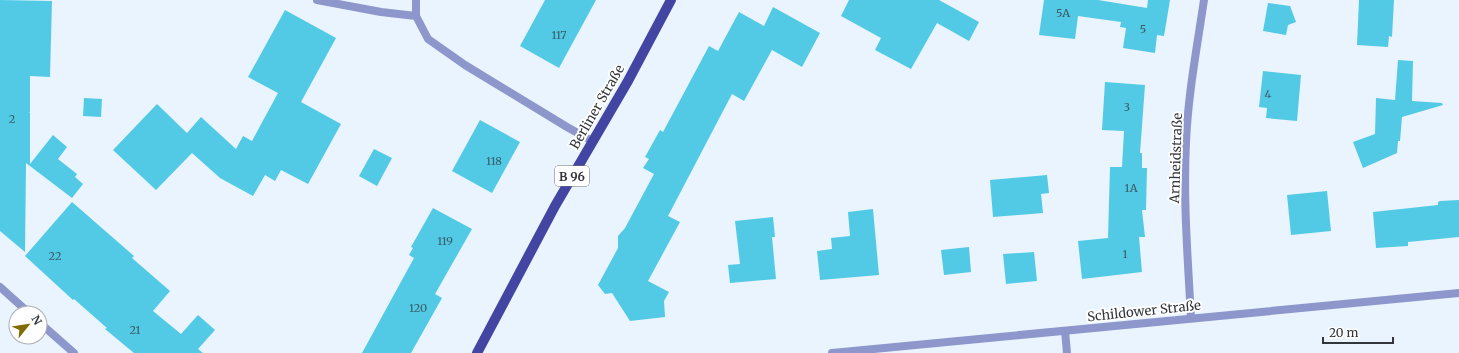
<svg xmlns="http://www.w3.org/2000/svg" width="1459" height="353" viewBox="0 0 1459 353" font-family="Merriweather,serif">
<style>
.building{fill:#52cae5}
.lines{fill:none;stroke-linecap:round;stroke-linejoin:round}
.lane{stroke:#8e97cb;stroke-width:8}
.street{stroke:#8e97cb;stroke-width:8}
.primary{stroke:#4246a2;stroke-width:10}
.labels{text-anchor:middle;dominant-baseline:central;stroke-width:4;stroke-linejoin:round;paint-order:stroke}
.number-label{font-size:11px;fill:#3a5c66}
.shield{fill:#fff;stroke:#707376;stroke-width:1}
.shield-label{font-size:12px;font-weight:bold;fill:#32373c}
.street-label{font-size:13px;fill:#32373c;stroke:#fff}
</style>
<rect width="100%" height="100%" fill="#e9f4fe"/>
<!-- building -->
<g class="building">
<path d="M 0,0 L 52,1 L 50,77 L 30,76 L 30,112 L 29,112 L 30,113 L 30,164 L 53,135 L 67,147 L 58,159 L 77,174 L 75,177 L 83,184 L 72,198 L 26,163 L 25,252 L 0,231 Z"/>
<path d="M 545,0 L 596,0 L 559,68 L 520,46 Z"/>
<path d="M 849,0 L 939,0 L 979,22 L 969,41 L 937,23 L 911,69 L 875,50 L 881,38 L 841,16 Z"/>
<path d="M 1044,0 L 1098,0 L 1147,8 L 1148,0 L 1170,0 L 1164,36 L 1157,35 L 1155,53 L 1123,48 L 1126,28 L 1120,27 L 1121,22 L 1078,16 L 1075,39 L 1039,35 Z"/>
<path d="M 1359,0 L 1394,0 L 1392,37 L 1389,36 L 1388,47 L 1357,45 Z"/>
<path d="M 1268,3 L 1290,6 L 1296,22 L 1288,25 L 1286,35 L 1263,31 Z"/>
<path d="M 773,7 L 820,33 L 802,67 L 772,50 L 744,101 L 732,94 L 668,216 L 680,222 L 648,281 L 669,292 L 664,301 L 665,317 L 630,321 L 612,293 L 605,294 L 598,285 L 618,248 L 618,236 L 625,228 L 654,174 L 643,168 L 649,159 L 645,157 L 660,130 L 663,132 L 709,46 L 718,51 L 739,12 L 764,26 Z"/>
<path d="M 285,10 L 336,38 L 301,102 L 341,124 L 308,184 L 281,170 L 275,181 L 265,175 L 253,196 L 220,178 L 192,153 L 156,190 L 113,150 L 157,104 L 187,133 L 201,117 L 236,149 L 243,136 L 252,141 L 278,93 L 248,77 Z"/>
<path d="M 1398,60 L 1413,61 L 1412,101 L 1442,103 L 1443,105 L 1402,117 L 1400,141 L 1398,141 L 1397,153 L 1363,168 L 1353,142 L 1375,134 L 1376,98 L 1395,100 Z"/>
<path d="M 1263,71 L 1301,75 L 1297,121 L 1266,118 L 1267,108 L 1259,107 Z"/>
<path d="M 1105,82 L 1145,85 L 1140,153 L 1142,153 L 1142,168 L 1147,168 L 1146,210 L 1142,210 L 1145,237 L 1139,237 L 1142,272 L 1082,279 L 1078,241 L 1108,238 L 1110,167 L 1122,167 L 1124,131 L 1102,130 Z"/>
<path d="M 84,98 L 102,99 L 101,117 L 83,116 Z"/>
<path d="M 480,120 L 520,142 L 492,193 L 452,171 Z"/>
<path d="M 374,149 L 392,158 L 377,186 L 359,176 Z"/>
<path d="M 1047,175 L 1049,193 L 1041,194 L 1043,213 L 993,217 L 990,180 Z"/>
<path d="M 1327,191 L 1331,231 L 1291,235 L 1287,195 Z"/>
<path d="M 1459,200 L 1459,237 L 1408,242 L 1408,246 L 1376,248 L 1373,212 L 1438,205 L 1438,202 L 1440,201 Z"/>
<path d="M 72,202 L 134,256 L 132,258 L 170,291 L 153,311 L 181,334 L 198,315 L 215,330 L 198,349 L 203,353 L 134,353 L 105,329 L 107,328 L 74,299 L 73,300 L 25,256 Z"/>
<path d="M 433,208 L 472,229 L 435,294 L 442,298 L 411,353 L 362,353 L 414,258 L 409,255 L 413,248 L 411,247 Z"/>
<path d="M 873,209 L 879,275 L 820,280 L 817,251 L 832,249 L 831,238 L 850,236 L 848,212 Z"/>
<path d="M 773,217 L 775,237 L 772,237 L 776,279 L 730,283 L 728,265 L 740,264 L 735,221 Z"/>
<path d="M 969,247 L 971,272 L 944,275 L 941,250 Z"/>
<path d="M 1034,252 L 1037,281 L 1006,284 L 1003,254 Z"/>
</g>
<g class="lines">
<!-- lane -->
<g class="lane">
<path d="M 317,0 L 381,12 L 416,16"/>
<path d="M 416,0 L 416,16 L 428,39 L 465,65 L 567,127 L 592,141"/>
</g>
<!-- street -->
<g class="street">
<path d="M 0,287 L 29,313"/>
<path d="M 1191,318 C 1188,260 1183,201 1186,142 C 1188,95 1197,47 1204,0"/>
<path d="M 40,323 L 74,353"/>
<path d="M 1065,331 L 1067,353"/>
<path d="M 832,353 L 1459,293"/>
</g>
<!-- primary -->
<path class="primary" d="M 477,353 L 555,206 L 628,81 L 671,0"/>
</g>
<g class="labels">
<!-- number labels -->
<g class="number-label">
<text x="1063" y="13">5A</text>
<text x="1143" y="29">5</text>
<text x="559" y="35">117</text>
<text x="1268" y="94">4</text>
<text x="1127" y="107">3</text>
<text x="12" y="119">2</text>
<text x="494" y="161">118</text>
<text x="1131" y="188">1A</text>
<text x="445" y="241">119</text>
<text x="1125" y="254">1</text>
<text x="55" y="256">22</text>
<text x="418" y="308">120</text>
<text x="135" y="330">21</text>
</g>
<!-- shield labels -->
<rect class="shield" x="555" y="166" width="34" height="20" rx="3"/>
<g class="shield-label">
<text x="572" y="176">B 96</text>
</g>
<!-- street labels -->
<g class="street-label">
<text transform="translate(597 107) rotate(-60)">Berliner Straße</text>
<text transform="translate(1176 158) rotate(-88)">Arnheidstraße</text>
<text transform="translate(1144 311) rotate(-6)">Schildower Straße</text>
</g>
</g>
<!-- north arrow -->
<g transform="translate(28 325) rotate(60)"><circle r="19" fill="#ffffff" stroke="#adafb1"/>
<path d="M0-3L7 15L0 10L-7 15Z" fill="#826a03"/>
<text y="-6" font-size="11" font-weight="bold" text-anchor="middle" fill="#32373c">N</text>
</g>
<!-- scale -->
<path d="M1323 337v6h70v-6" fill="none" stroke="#32373c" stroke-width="2"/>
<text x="1329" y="337" font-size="12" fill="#32373c" stroke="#ffffff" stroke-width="3" paint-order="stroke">20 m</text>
</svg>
